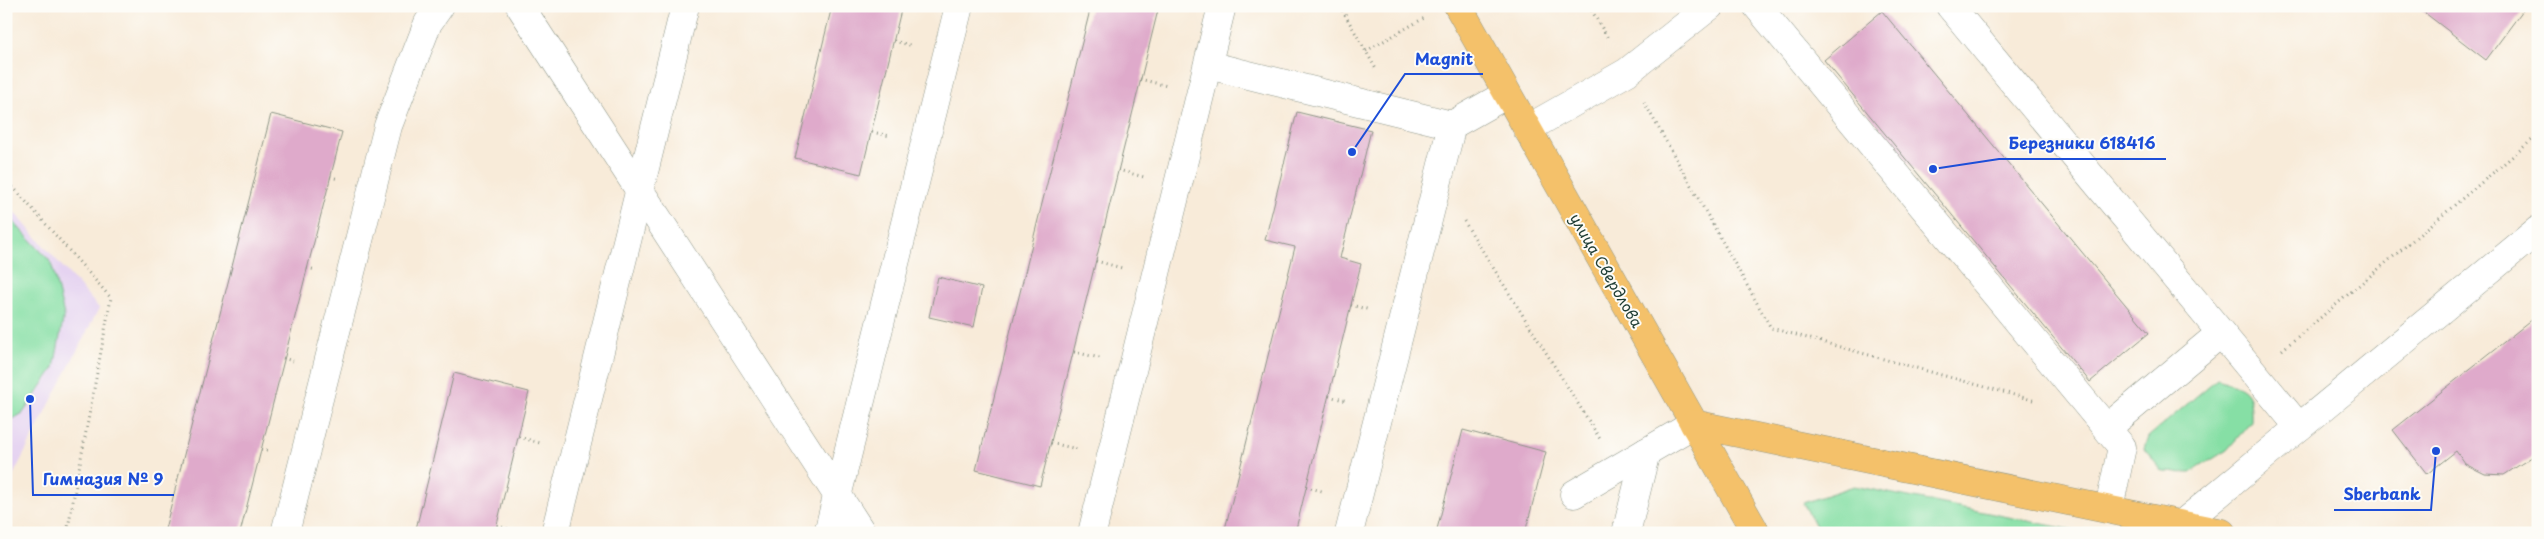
<svg xmlns="http://www.w3.org/2000/svg" width="2544" height="539" viewBox="0 0 2544 539" font-family="'Playpen Sans',sans-serif">
<style>
.built{fill:#e5d3f1}
.green{fill:#86dfa5;stroke:#528e6c}
.building{fill:#dfaacb}
.lines{fill:none;stroke-linecap:round;stroke-linejoin:round}
.minor-casing{stroke:#8c9486;stroke-width:29}
.major-casing{stroke:#8c9486;stroke-width:29}
.path{stroke:#8c9486;stroke-width:3;stroke-dasharray:1 4;stroke-linecap:butt}
.minor{stroke:#fff;stroke-width:28}
.major{stroke:#f4c16a;stroke-width:28}
.labels{text-anchor:middle;dominant-baseline:central;stroke-width:4;stroke-linejoin:round;paint-order:stroke}
.street-label{font-size:15px;fill:#1f3d34;stroke:#fdfcf7}
.leader{fill:none;stroke:#1d4ed8;stroke-width:2}
.callout-dot{fill:#1d4ed8;stroke:#fdfcf7;stroke-width:2}
.callout-label{font-size:16px;text-anchor:middle;font-weight:bold;fill:#1d4ed8;stroke:#fdfcf7;stroke-width:4;stroke-linejoin:round;paint-order:stroke}
</style>
<rect width="100%" height="100%" fill="#fdfcf7"/>
<filter id="ink" filterUnits="userSpaceOnUse"><feTurbulence type="fractalNoise" baseFrequency=".02" numOctaves="2"/><feDisplacementMap in="SourceGraphic" scale="10" xChannelSelector="R" yChannelSelector="G"/><feConvolveMatrix kernelMatrix="1 2 1 2 8 2 1 2 1" color-interpolation-filters="sRGB"/></filter>
<filter id="wash" filterUnits="userSpaceOnUse"><feTurbulence type="fractalNoise" baseFrequency=".0096" numOctaves="4" result="noise"/><feDisplacementMap in="SourceGraphic" scale="20" xChannelSelector="R" yChannelSelector="G"/><feGaussianBlur stdDeviation="1.12" result="paint"/><feColorMatrix in="noise" values="0 0 0 0 0 0 0 0 0 0 0 0 0 0 0 0 0 1.4 0 .05"/><feComposite in="paint" operator="in"/></filter>
<g filter="url(#wash)">
<rect width="100%" height="100%" fill="#f8ebd9"/>
<!-- built -->
<path class="built" d="M 6,203 L 99,308 L 6,489 Z"/>
<!-- green -->
<g class="green">
<path d="M 6,214 L 51,262 L 64,315 L 54,368 L 23,413 L 6,423 Z"/>
<path d="M 2217,379 C 2247,388 2252,390 2251,422 L 2227,450 L 2190,473 L 2163,472 L 2144,449 L 2148,437 Z"/>
<path d="M 1854,486 L 2088,533 L 1820,533 L 1803,503 Z"/>
</g>
<g id="blocks">
<!-- building -->
<g class="building">
<path d="M 832,6 L 902,6 L 861,174 L 795,158 Z"/>
<path d="M 1091,6 L 1159,6 L 1040,486 L 976,470 Z"/>
<path d="M 2416,6 L 2526,6 L 2486,60 Z"/>
<path d="M 1882,11 L 2149,333 L 2090,382 L 1824,60 Z"/>
<path d="M 1297,112 L 1371,130 L 1340,258 L 1361,264 L 1295,533 L 1224,533 L 1295,247 L 1265,240 Z"/>
<path d="M 271,114 L 342,132 L 240,533 L 164,533 Z"/>
<path d="M 938,277 L 982,288 L 974,327 L 929,317 Z"/>
<path d="M 2538,315 L 2538,453 L 2504,475 L 2485,474 L 2465,464 L 2456,451 L 2427,474 L 2393,430 Z"/>
<path d="M 454,373 L 529,392 L 495,533 L 415,533 Z"/>
<path d="M 1463,430 L 1546,452 L 1525,533 L 1436,533 Z"/>
</g>
</g>
</g>
<g filter="url(#ink)">
<use href="#blocks" fill-opacity="0" stroke="#8c9486" stroke-width="1"/>
<g class="lines">
<!-- minor casing -->
<g class="minor-casing">
<g id="minor">
<path d="M 520,6 L 862,533"/>
<path d="M 1757,6 L 2122,447 L 2109,508"/>
<path d="M 1950,6 L 2299,427"/>
<path d="M 1208,65 L 1452,125 L 1507,94"/>
<path d="M 1527,129 L 1627,72 L 1710,6"/>
<path d="M 2107,428 L 2221,333"/>
<path d="M 1574,494 L 1694,424"/>
<path d="M 2182,524 L 2538,230"/>
<path d="M 285,533 L 388,126 L 428,23 L 440,6"/>
<path d="M 555,533 L 685,6"/>
<path d="M 828,533 L 959,6"/>
<path d="M 1092,533 L 1222,6"/>
<path d="M 1349,533 L 1452,125"/>
<path d="M 1626,533 L 1646,452"/>
</g>
</g>
<!-- major casing -->
<g class="major-casing">
<g id="major">
<path d="M 1458,6 L 1756,533"/>
<path d="M 1694,424 L 2222,533"/>
</g>
</g>
<!-- path -->
<g class="path">
<path d="M 1340,6 L 1376,69"/>
<path d="M 1589,6 L 1609,40"/>
<path d="M 894,41 L 913,46"/>
<path d="M 1366,51 L 1426,17"/>
<path d="M 1140,79 L 1167,86"/>
<path d="M 1644,102 L 1771,328 L 2036,401"/>
<path d="M 872,132 L 890,136"/>
<path d="M 1118,170 L 1144,177"/>
<path d="M 330,177 L 339,179"/>
<path d="M 6,179 L 111,298 L 67,533"/>
<path d="M 1464,221 L 1600,439"/>
<path d="M 1096,261 L 1122,268"/>
<path d="M 307,268 L 316,270"/>
<path d="M 1351,305 L 1370,310"/>
<path d="M 2282,350 L 2538,135"/>
<path d="M 1074,352 L 1100,358"/>
<path d="M 283,358 L 293,361"/>
<path d="M 1329,396 L 1347,401"/>
<path d="M 519,437 L 540,443"/>
<path d="M 1051,443 L 1077,449"/>
<path d="M 261,449 L 270,451"/>
<path d="M 1306,487 L 1322,491"/>
<path d="M 497,526 L 520,532"/>
</g>
<!-- minor -->
<use href="#minor" class="minor"/>
<!-- major -->
<use href="#major" class="major"/>
</g>
</g>
<g class="labels">
<!-- street labels -->
<g class="street-label">
<text transform="translate(1607 270) rotate(60)">улица Свердлова</text>
</g>
</g>
<!-- callouts -->
<path class="leader" d="M1352 152L1405 74H1483M1933 169L1999 159H2166M30 399L33 495H174M2436 451L2431 510H2334"/>
<g class="callout-dot">
<circle cx="1352" cy="152" r="5"/>
<circle cx="1933" cy="169" r="5"/>
<circle cx="30" cy="399" r="5"/>
<circle cx="2436" cy="451" r="5"/>
</g>
<g class="callout-label">
<text x="1444" y="65">Magnit</text>
<text x="2082" y="149">Березники 618416</text>
<text x="103" y="485">Гимназия № 9</text>
<text x="2382" y="500">Sberbank</text>
</g>
<!-- margin -->
<rect width="2544" height="539" fill="none" stroke="#fdfcf7" stroke-width="25"/>
</svg>
